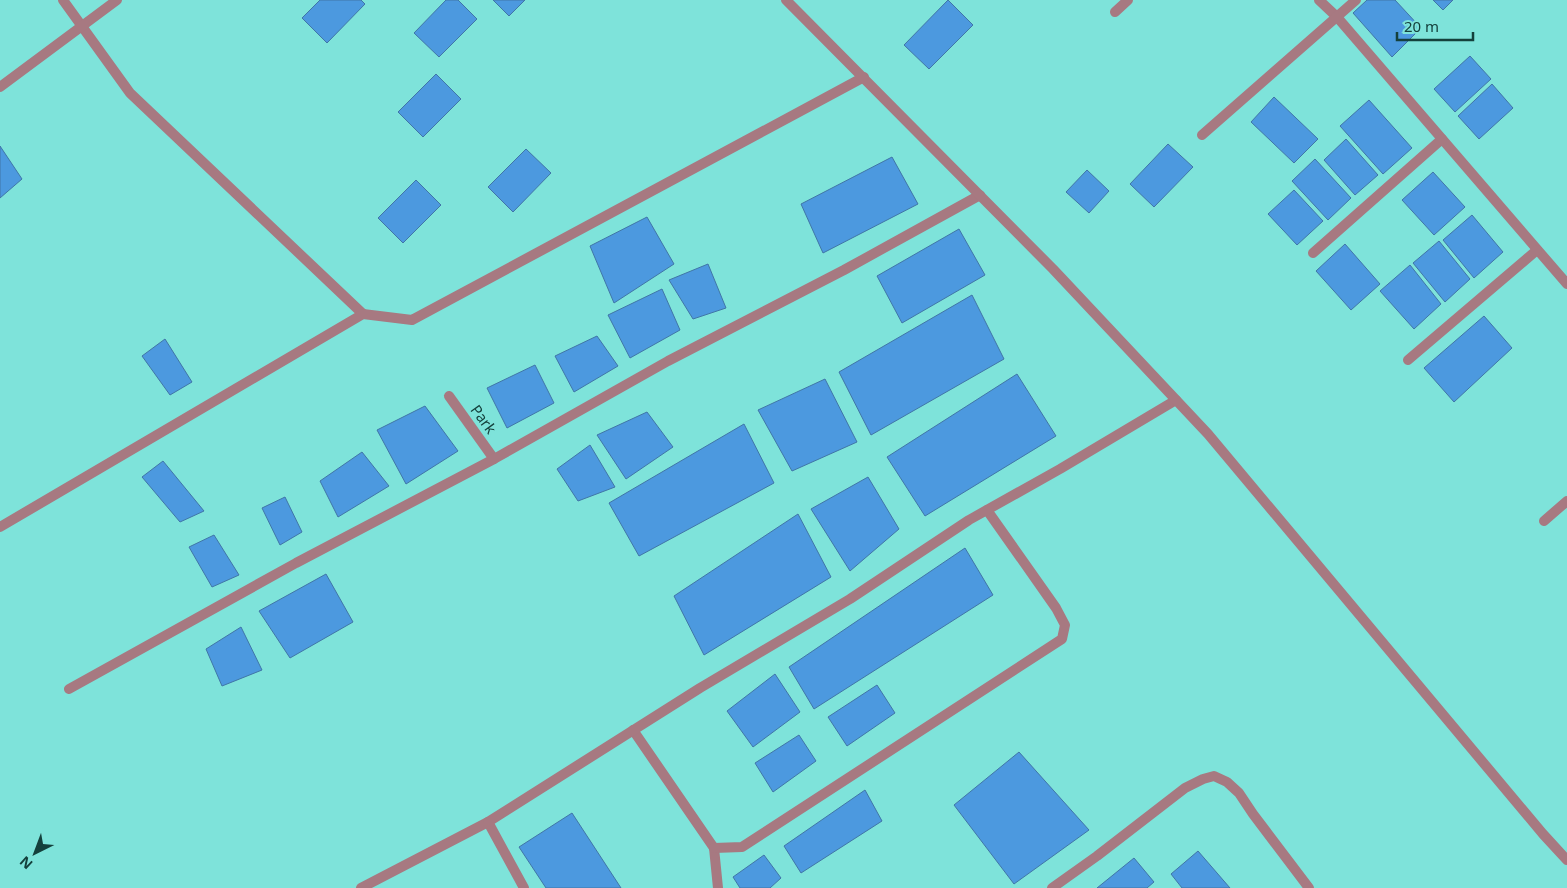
<svg xmlns="http://www.w3.org/2000/svg" width="1567" height="888" viewBox="0 0 1567 888" font-family="'Noto Sans',sans-serif">
<style>
.building{fill:#4c99df;stroke:#4076a7}
.lines{fill:none;stroke-linecap:round;stroke-linejoin:round}
.service{stroke:#a77981;stroke-width:10}
.minor{stroke:#a77981;stroke-width:10}
.tertiary{stroke:#a77981;stroke-width:10}
.labels{text-anchor:middle;dominant-baseline:central;stroke-width:4.5;stroke-linejoin:round;paint-order:stroke}
.street-label{font-size:15px;fill:#14403c;stroke:#7ee3da}
</style>
<rect width="100%" height="100%" fill="#7ee3da"/>
<!-- building -->
<g class="building">
<path d="M 320,0 L 361,0 L 365,4 L 327,43 L 302,18 Z"/>
<path d="M 446,0 L 458,0 L 477,19 L 439,57 L 414,33 Z"/>
<path d="M 493,0 L 525,0 L 509,16 Z"/>
<path d="M 948,0 L 973,25 L 929,69 L 904,45 Z"/>
<path d="M 1367,0 L 1395,0 L 1421,28 L 1392,57 L 1353,13 Z"/>
<path d="M 1433,0 L 1453,0 L 1443,10 Z"/>
<path d="M 1470,56 L 1491,79 L 1455,112 L 1434,89 Z"/>
<path d="M 436,74 L 461,99 L 423,137 L 398,112 Z"/>
<path d="M 1492,84 L 1513,108 L 1479,139 L 1458,116 Z"/>
<path d="M 1274,97 L 1318,139 L 1294,163 L 1251,122 Z"/>
<path d="M 1369,100 L 1412,148 L 1383,174 L 1340,126 Z"/>
<path d="M 1346,139 L 1378,175 L 1355,195 L 1324,160 Z"/>
<path d="M 1168,144 L 1193,167 L 1154,207 L 1130,184 Z"/>
<path d="M 0,146 L 22,179 L 0,198 Z"/>
<path d="M 526,149 L 551,173 L 513,212 L 488,187 Z"/>
<path d="M 892,157 L 918,204 L 823,253 L 801,204 Z"/>
<path d="M 1315,159 L 1351,198 L 1328,220 L 1292,181 Z"/>
<path d="M 1087,170 L 1109,191 L 1089,213 L 1066,192 Z"/>
<path d="M 1433,172 L 1465,207 L 1434,235 L 1402,200 Z"/>
<path d="M 416,180 L 441,205 L 403,243 L 378,218 Z"/>
<path d="M 1294,190 L 1323,221 L 1297,245 L 1268,214 Z"/>
<path d="M 1472,215 L 1503,252 L 1474,278 L 1443,240 Z"/>
<path d="M 647,217 L 674,264 L 614,303 L 590,246 Z"/>
<path d="M 959,229 L 985,275 L 902,323 L 877,276 Z"/>
<path d="M 1439,241 L 1470,279 L 1445,302 L 1413,263 Z"/>
<path d="M 1345,244 L 1380,284 L 1351,310 L 1316,271 Z"/>
<path d="M 708,264 L 726,308 L 693,319 L 669,280 Z"/>
<path d="M 1410,265 L 1441,304 L 1414,329 L 1380,291 Z"/>
<path d="M 662,289 L 680,330 L 630,358 L 608,315 Z"/>
<path d="M 972,295 L 1004,359 L 871,435 L 839,372 Z"/>
<path d="M 1484,316 L 1512,348 L 1454,402 L 1424,368 Z"/>
<path d="M 597,336 L 618,366 L 574,392 L 555,356 Z"/>
<path d="M 165,339 L 192,382 L 170,395 L 142,356 Z"/>
<path d="M 535,365 L 554,403 L 507,428 L 487,388 Z"/>
<path d="M 1017,374 L 1056,436 L 925,516 L 887,457 Z"/>
<path d="M 825,379 L 857,442 L 792,471 L 758,410 Z"/>
<path d="M 425,406 L 458,451 L 406,484 L 377,430 Z"/>
<path d="M 647,412 L 673,447 L 626,479 L 597,435 Z"/>
<path d="M 744,424 L 774,483 L 639,556 L 609,503 Z"/>
<path d="M 590,445 L 615,487 L 578,501 L 557,469 Z"/>
<path d="M 362,452 L 389,486 L 338,517 L 320,481 Z"/>
<path d="M 163,461 L 204,511 L 180,522 L 142,477 Z"/>
<path d="M 868,477 L 899,529 L 850,571 L 811,509 Z"/>
<path d="M 285,497 L 302,532 L 280,545 L 262,508 Z"/>
<path d="M 798,514 L 831,577 L 704,655 L 674,596 Z"/>
<path d="M 214,535 L 239,575 L 212,587 L 189,547 Z"/>
<path d="M 965,548 L 993,595 L 814,709 L 789,667 Z"/>
<path d="M 326,574 L 353,622 L 290,658 L 259,611 Z"/>
<path d="M 241,627 L 262,670 L 222,686 L 206,649 Z"/>
<path d="M 775,674 L 800,712 L 753,747 L 727,711 Z"/>
<path d="M 877,685 L 895,713 L 847,746 L 828,717 Z"/>
<path d="M 799,735 L 816,761 L 773,792 L 755,763 Z"/>
<path d="M 1019,752 L 1089,830 L 1014,884 L 954,805 Z"/>
<path d="M 865,790 L 882,821 L 801,873 L 784,846 Z"/>
<path d="M 572,813 L 621,888 L 546,888 L 519,847 Z"/>
<path d="M 1198,851 L 1230,888 L 1182,888 L 1171,874 Z"/>
<path d="M 764,855 L 781,878 L 770,888 L 740,888 L 733,877 Z"/>
<path d="M 1134,858 L 1154,882 L 1147,888 L 1097,888 Z"/>
</g>
<g class="lines">
<!-- service -->
<path class="service" d="M 449,396 L 494,459"/>
<!-- minor -->
<g class="minor">
<path d="M 63,0 L 130,93 L 363,314"/>
<path d="M 1319,0 L 1337,17 L 1567,284"/>
<path d="M 1115,12 L 1128,0"/>
<path d="M 0,87 L 117,0"/>
<path d="M 1202,135 L 1356,0"/>
<path d="M 1313,253 L 1442,139"/>
<path d="M 1408,360 L 1537,250"/>
<path d="M 1544,521 L 1567,501"/>
<path d="M 0,527 L 363,314 L 412,320 L 864,77"/>
<path d="M 69,689 L 296,563 L 494,459 L 668,361 L 844,270 L 980,195"/>
<path d="M 633,730 L 714,848 L 718,888"/>
<path d="M 714,848 L 742,847 L 1062,639 L 1065,625 L 1056,608 L 987,510"/>
<path d="M 361,888 L 488,822"/>
<path d="M 524,888 L 488,822 L 700,688 L 850,599 L 969,520 L 1060,469 L 1176,400"/>
<path d="M 1052,888 L 1097,856 L 1185,788 L 1203,779 L 1214,776 L 1227,782 L 1239,793 L 1253,814 L 1309,888"/>
</g>
<!-- tertiary -->
<path class="tertiary" d="M 786,0 L 1053,269 L 1208,434 L 1543,834 L 1567,860"/>
</g>
<g class="labels">
<!-- street labels -->
<g class="street-label">
<text transform="translate(484 419) rotate(54)">Park</text>
</g>
</g>
<!-- north arrow -->
<g transform="translate(35 853) rotate(222)" stroke="#7ee3da" stroke-width="4" paint-order="stroke">
<path d="M0-4L9 19L0 12L-9 19Z" fill="#14403c"/>
<text y="-8" font-size="14" font-weight="bold" text-anchor="middle" fill="#14403c">N</text>
</g>
<!-- scale -->
<path d="M1397 32v8h76v-8" fill="none" stroke="#14403c" stroke-width="2.5"/>
<text x="1404" y="32" font-size="15" fill="#14403c" stroke="#7ee3da" stroke-width="4" paint-order="stroke">20 m</text>
</svg>
